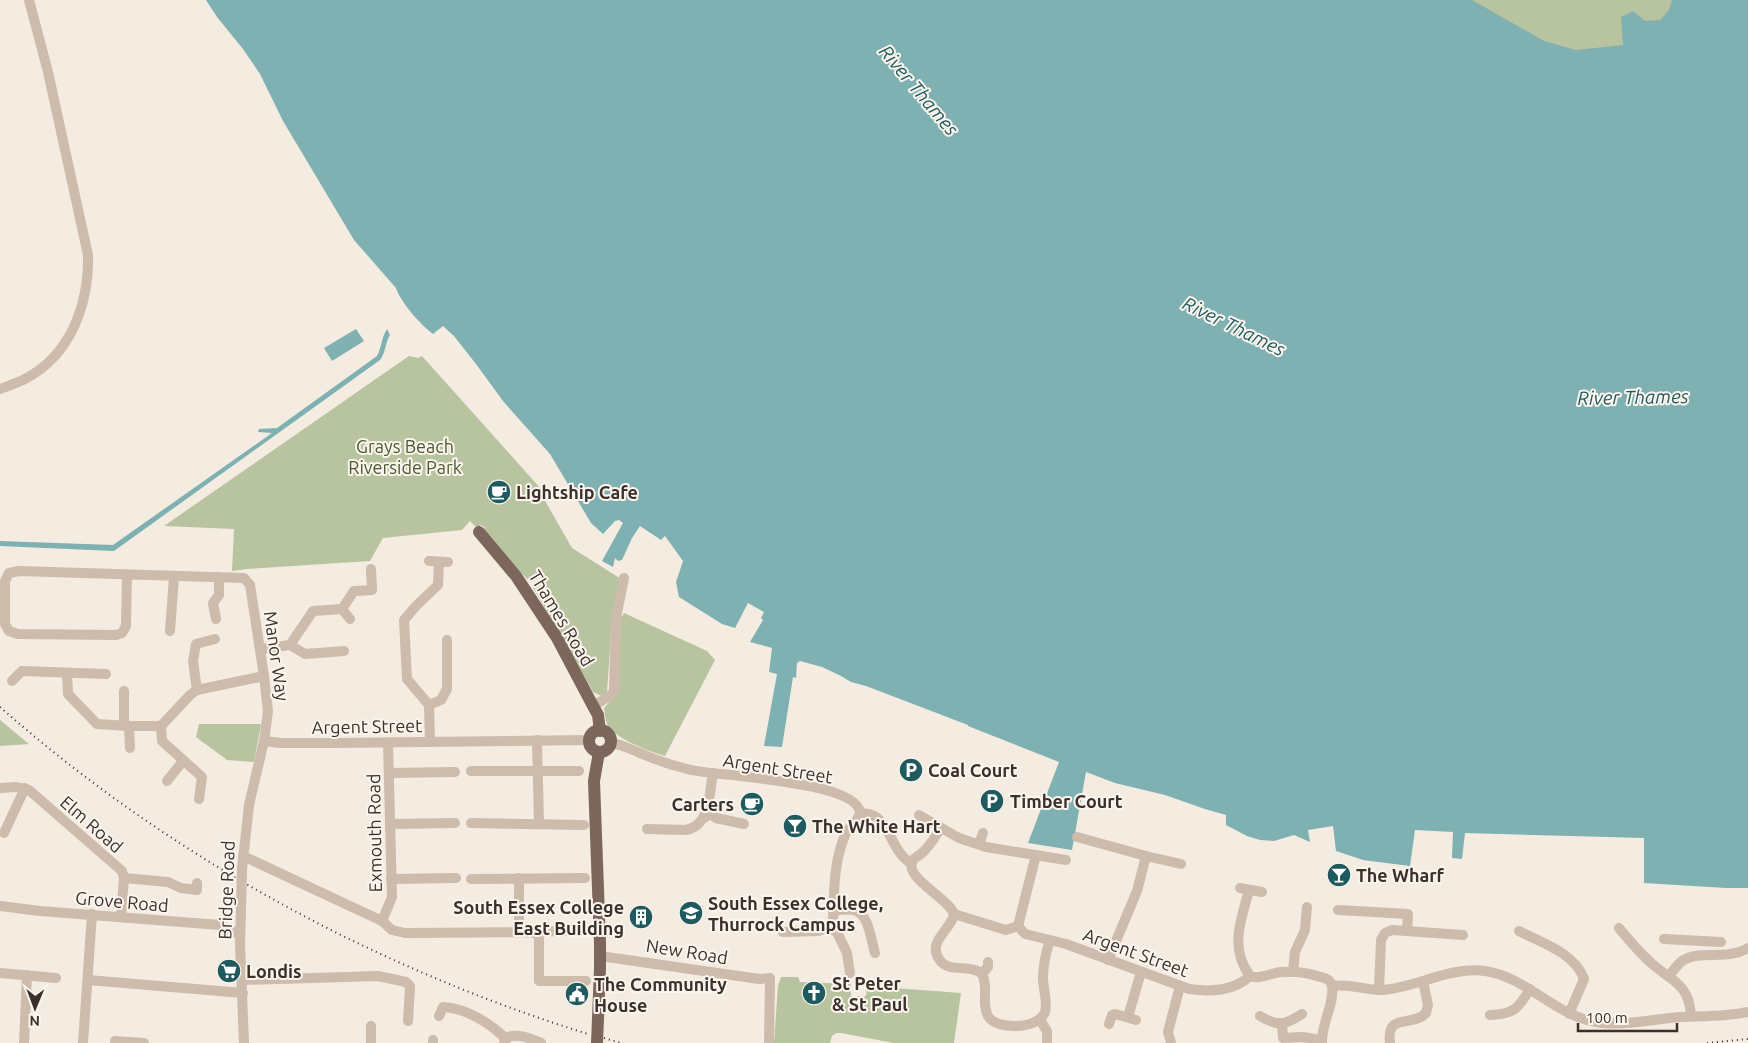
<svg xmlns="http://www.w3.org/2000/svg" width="1748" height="1043" viewBox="0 0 1748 1043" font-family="Ubuntu,sans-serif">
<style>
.green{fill:#b8c4a0}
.water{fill:#7fb0b2}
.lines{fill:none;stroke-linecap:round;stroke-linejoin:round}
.minor{stroke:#cdbbac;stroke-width:10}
.major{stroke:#7d675c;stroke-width:12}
.rail{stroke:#3b302b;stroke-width:2;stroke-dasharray:1 4;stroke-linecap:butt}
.minor-bridge{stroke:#cdbbac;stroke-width:10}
.major-bridge{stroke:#7d675c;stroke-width:12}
.labels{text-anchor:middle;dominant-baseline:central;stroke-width:4;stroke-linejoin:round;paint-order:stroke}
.park-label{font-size:18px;fill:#4a5a2e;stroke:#fbf5ee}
.poi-label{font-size:18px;font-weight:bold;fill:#3b302b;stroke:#fbf5ee;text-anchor:start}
.street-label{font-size:18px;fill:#3b302b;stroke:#fbf5ee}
.water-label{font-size:19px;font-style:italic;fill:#1f5a5e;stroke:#fbf5ee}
</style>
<rect width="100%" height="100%" fill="#f4ebe1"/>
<!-- green -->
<g class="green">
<path d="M 1369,0 L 1748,0 L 1703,84 Z"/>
<path d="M 409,356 L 418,358 L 422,356 L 541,489 L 544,499 L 572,548 L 621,579 L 612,617 L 607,693 L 601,696 L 593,692 L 532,586 L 536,581 L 543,579 L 541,573 L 527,579 L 481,532 L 485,528 L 481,525 L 477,528 L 470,521 L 462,530 L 383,538 L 370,561 L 247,569 L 232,571 L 234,529 L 164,526 Z"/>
<path d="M 624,613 L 707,651 L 715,660 L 665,756 C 649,751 615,739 607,724 C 605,719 605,713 604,708 L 618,693 L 621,618 Z"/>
<path d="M 0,720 L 29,744 L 0,746 Z"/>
<path d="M 199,724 L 261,724 L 254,762 L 227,760 L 196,737 Z"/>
<path d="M 781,977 L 798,977 L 800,982 L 851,984 L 851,996 L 866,996 L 867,986 L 961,993 L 954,1043 L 894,1043 L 841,1033 L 836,1033 L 832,1036 L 830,1043 L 774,1043 L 778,986 Z"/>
</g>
<!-- water -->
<g class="water">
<path d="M 206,0 L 1472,0 L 1544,41 L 1576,50 L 1623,45 L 1621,17 L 1633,11 L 1645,21 L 1660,20 L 1669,10 L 1672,0 L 1748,0 L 1748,888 L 1726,888 L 1644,883 L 1644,838 L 1465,833 L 1462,859 L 1452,858 L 1453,832 L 1415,830 L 1410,866 L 1363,860 L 1336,851 L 1333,826 L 1308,830 L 1310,842 L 1294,835 L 1274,841 L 1260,840 L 1247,836 L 1226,825 L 1226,815 L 1205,809 L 1165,795 L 1115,783 L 1086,772 L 1072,850 L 1028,843 L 1059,762 L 968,726 L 968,725 L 866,686 L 851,682 L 841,676 L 822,667 L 800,661 L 797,663 L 796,678 L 793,677 L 782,747 L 764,746 L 777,674 L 769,672 L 772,648 L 750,642 L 763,620 L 761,618 L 764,612 L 748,603 L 735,628 L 722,624 L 679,597 L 676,582 L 683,561 L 665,536 L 661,540 L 640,526 L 632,538 L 622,560 L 618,561 L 615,558 L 613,567 L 602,561 L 623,523 L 619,520 L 615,521 L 603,534 L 591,523 L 550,454 L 503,401 L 476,364 L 454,336 L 443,326 L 433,334 C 421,325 401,303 396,288 L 354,240 L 283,121 L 260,74 L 243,49 L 217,17 Z"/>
<path d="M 356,329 L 364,341 L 332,361 L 324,348 Z"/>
<path d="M 387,329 L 390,335 C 385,343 386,352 380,360 L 114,551 L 0,546 L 0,541 L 113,545 L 272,433 L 258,432 L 259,429 L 277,428 L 377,356 C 382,347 381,338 387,329 Z"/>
</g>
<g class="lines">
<!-- minor -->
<g class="minor">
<path d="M 0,389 C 8,386 17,383 25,379 C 71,355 89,304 88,255 L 48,72 L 29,0"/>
<path d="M 429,561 L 448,562"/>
<path d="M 127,575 L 126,626 L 122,633 L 116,635 L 18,634 L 9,631 L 5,624 L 5,581 L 9,573 L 19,571 L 244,578 L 250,585 L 264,676 L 268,711 L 264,741 L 249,805 L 242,869"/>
<path d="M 342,609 L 350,619"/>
<path d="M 216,619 L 213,603 L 219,595 L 219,577"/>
<path d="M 170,631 L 174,577"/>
<path d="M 290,645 L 313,611 L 342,609 L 354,591 L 372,590 L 371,569"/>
<path d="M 260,649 L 290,645 L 305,654 L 344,651"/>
<path d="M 67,673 L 68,694 L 97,724 L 129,726 L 161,726"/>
<path d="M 12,681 L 22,671 L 106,674"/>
<path d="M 197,690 L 193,661 L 196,644 L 215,639"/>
<path d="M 429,705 L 441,700 L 447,689 L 447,640"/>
<path d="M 593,706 L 610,696 L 614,691 L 616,618 L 624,578"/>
<path d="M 124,726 L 124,691"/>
<path d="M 129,726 L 130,748"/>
<path d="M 537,740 L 539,824"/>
<path d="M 264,741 L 281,743 L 335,743 L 590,740"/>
<path d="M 430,742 L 429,705 L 407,679 L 404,620 L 416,606 L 438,585 L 439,562"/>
<path d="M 611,743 C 621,744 630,749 640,753 C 656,760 674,766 691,770 C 717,776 859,781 860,813"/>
<path d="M 471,771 L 579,771"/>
<path d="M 389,773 L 455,772"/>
<path d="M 167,781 L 183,761"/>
<path d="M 0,788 L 16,787 L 29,790 L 122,871 L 124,878 L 121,916"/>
<path d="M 199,799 L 202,777 L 162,741 L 161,726 L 190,695 L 197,690 L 264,676"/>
<path d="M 860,813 C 864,814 868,813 872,815 C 890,822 892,853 911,863"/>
<path d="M 919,815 L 959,838 L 986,847 L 1066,860"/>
<path d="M 706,817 L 707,811 L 716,818 L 744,824"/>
<path d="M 471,823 L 584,825"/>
<path d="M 390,824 L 455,823"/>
<path d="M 941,828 C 935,837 930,846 922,853 C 919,856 915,857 913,860 C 902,877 949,898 954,914 L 1006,930 L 1018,926"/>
<path d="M 647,829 L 686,830 C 711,825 709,793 713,773"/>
<path d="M 4,833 L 25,788"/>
<path d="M 1077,837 L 1146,856 L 1137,891 L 1108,960"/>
<path d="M 979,844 L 983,833"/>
<path d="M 243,856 L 382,921 L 392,930 L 405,933 L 531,932 L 537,934 L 539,939 L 539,981 L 586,981"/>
<path d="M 1146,856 L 1181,864"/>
<path d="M 124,878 L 168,882 L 181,888 L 197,890 L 197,883"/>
<path d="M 519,878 L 519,932"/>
<path d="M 391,879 L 456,878"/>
<path d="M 471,879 L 585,878"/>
<path d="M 1240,888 L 1262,892"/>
<path d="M 1249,890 C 1241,921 1229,947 1250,976"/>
<path d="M 0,906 L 40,911 L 220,925 L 240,935"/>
<path d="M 241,909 L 240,944 L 244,1043"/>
<path d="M 1338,910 L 1408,914 L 1407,930"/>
<path d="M 833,911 C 840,910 848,909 854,910 C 869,913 871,941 875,953"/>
<path d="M 954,914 C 952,929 927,941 939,959 C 948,974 970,963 982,974 C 989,987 981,1003 988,1016 C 996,1031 1039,1029 1045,1012 C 1048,1003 1043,988 1043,978 C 1043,965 1046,952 1050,940"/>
<path d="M 382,921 L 392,897 L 388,743"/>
<path d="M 1018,926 L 1025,934 L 1066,944 L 1189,989 C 1210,992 1234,991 1250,976"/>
<path d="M 1018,926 L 1036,855"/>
<path d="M 827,928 L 837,932 L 847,953 L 850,973"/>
<path d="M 1619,928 C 1628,939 1637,950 1648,960 C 1669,981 1689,981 1691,1016"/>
<path d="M 1519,931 C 1542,943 1575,953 1584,979 L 1569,1014"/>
<path d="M 532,932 L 586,930"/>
<path d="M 783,932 L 819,931 L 833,925 C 834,894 833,864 845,835 C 848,827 858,822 860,813"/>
<path d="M 1664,939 L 1721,942"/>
<path d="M 600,956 L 759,979 L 770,978 L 769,1043"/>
<path d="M 1293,972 L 1295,952 L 1305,930 L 1307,907"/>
<path d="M 0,973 L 56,978"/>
<path d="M 982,974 L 988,967 L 988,962"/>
<path d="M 1250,976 C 1259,980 1271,973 1281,972 C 1293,971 1305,972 1317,976 C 1324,978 1330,978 1332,986"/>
<path d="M 1669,976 C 1673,971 1677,965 1682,961 C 1700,949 1727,961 1748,948"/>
<path d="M 88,980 L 243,993"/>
<path d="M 243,980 L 378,976 L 406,982 L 410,986 L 408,1021"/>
<path d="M 1332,986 C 1349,983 1364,990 1381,990 C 1416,988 1450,966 1485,971 C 1518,976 1540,999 1569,1013 C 1605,1032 1642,1020 1680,1017 C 1702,1016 1726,1017 1748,1012"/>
<path d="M 1379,990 L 1381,940 L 1385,933 L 1392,930 L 1463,935"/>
<path d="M 1490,1015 C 1514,1014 1518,1009 1530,989"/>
<path d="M 439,1016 L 443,1007 C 466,1008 490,1023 506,1039"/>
<path d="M 1260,1016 C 1278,1027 1285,1025 1302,1014"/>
<path d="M 1128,1017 L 1141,972"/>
<path d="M 1040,1020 L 1047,1031 L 1047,1043"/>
<path d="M 1282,1023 L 1283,1038 L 1302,1037 L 1322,1040"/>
<path d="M 1109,1024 L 1112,1015 L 1115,1014 L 1136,1020"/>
<path d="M 371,1026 L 371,1043"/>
<path d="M 433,1040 L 433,1043"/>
<path d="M 115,1041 L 144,1043"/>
<path d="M 24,1043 L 27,975"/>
<path d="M 83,1043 L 92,914"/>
<path d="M 504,1043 L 508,1037 C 518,1033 531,1039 541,1043"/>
<path d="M 1171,1043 L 1168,1032 L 1180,986"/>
<path d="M 1322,1043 C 1321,1024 1335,1003 1332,986"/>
<path d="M 1390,1043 C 1386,1012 1412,1028 1426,1013 L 1428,1005 L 1423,981"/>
</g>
<!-- major -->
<g class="major">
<path d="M 479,532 L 516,576 L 557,638 L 593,706 L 598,715 L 600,731"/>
<circle cx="600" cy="741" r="11"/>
<path d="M 599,752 L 594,781 L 600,943 L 600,968"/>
</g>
<!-- rail -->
<g class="rail">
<path d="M 0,707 C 169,856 373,967 588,1034"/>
<path d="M 604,1038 L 621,1043"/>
<path d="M 1707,1043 L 1748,1039"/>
</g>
<!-- minor-bridge -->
<path class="minor-bridge" d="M 241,909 L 242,869"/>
<!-- major-bridge -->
<path class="major-bridge" d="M 597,1043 L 600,968"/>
</g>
<!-- icons -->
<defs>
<g id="cafe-disc" transform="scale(1.25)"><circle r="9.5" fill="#1f5a5e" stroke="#fbf5ee"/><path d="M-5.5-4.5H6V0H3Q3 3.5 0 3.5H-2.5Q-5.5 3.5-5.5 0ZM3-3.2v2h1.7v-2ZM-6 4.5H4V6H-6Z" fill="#fff"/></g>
<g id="parking-disc" transform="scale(1.25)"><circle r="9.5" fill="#1f5a5e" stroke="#fbf5ee"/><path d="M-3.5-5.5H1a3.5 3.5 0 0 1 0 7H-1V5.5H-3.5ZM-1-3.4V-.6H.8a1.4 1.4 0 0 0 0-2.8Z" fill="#fff"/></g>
<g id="bar-disc" transform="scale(1.25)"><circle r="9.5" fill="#1f5a5e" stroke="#fbf5ee"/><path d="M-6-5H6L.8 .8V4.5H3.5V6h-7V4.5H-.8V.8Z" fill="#fff"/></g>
<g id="university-disc" transform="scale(1.25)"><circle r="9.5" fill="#1f5a5e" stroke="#fbf5ee"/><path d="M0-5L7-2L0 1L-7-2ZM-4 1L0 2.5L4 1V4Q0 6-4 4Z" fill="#fff"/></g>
<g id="building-disc" transform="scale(1.25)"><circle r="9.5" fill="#1f5a5e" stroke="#fbf5ee"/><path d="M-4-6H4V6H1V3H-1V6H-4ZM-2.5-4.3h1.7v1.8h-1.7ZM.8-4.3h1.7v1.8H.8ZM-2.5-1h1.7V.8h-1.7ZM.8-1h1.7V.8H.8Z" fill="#fff"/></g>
<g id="supermarket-disc" transform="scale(1.25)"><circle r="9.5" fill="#1f5a5e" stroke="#fbf5ee"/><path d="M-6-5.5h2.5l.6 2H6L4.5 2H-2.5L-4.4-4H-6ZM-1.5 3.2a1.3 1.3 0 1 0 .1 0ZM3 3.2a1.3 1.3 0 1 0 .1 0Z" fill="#fff"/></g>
<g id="church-disc" transform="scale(1.25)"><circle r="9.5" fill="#1f5a5e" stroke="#fbf5ee"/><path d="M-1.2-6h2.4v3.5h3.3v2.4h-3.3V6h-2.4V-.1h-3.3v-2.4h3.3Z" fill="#fff"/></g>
<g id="civic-disc" transform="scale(1.25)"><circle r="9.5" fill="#1f5a5e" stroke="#fbf5ee"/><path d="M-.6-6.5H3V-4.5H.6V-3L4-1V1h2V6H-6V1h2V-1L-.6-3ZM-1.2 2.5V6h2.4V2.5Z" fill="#fff"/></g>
</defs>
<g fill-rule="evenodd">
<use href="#cafe-disc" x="499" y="492"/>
<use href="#parking-disc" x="911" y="770"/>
<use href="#parking-disc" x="992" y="801"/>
<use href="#cafe-disc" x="752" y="804"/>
<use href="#bar-disc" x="795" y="826"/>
<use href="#bar-disc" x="1339" y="875"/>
<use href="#university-disc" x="691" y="913"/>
<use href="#building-disc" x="641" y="917"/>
<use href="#supermarket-disc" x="229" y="971"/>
<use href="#church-disc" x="814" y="993"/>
<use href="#civic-disc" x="577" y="994"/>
</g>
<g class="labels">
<!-- park labels -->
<g class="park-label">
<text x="405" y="446">Grays Beach<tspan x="405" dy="21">Riverside Park</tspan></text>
</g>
<!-- poi labels -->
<g class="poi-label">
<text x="516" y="492">Lightship Cafe</text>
<text x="928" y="770">Coal Court</text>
<text x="1010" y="801">Timber Court</text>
<text x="734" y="804" text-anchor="end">Carters</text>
<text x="812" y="826">The White Hart</text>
<text x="1356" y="875">The Wharf</text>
<text x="708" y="903">South Essex College,<tspan x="708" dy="21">Thurrock Campus</tspan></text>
<text x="624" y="907" text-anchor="end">South Essex College<tspan x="624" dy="21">East Building</tspan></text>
<text x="246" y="971">Londis</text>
<text x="832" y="983">St Peter<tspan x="832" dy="21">&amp; St Paul</tspan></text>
<text x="594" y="984">The Community<tspan x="594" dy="21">House</tspan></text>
</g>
<!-- street labels -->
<g class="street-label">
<text transform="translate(562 618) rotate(59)">Thames Road</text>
<text transform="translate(277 656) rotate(82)">Manor Way</text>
<text transform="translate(367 726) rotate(-1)">Argent Street</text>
<text transform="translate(778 768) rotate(9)">Argent Street</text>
<text transform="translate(92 824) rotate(41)">Elm Road</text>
<text transform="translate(374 833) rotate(-91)">Exmouth Road</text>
<text transform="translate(226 890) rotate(-88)">Bridge Road</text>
<text transform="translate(122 901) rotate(5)">Grove Road</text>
<text transform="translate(687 951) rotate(9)">New Road</text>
<text transform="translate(1136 952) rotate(20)">Argent Street</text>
</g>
<!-- water labels -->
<g class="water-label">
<text transform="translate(919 90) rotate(50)">River Thames</text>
<text transform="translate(1234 326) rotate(26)">River Thames</text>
<text transform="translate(1633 397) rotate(-1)">River Thames</text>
</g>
</g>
<!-- north arrow -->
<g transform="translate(35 1008) rotate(181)" stroke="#fbf5ee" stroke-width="4" paint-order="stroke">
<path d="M0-4L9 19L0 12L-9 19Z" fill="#3b302b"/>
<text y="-8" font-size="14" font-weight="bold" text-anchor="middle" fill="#3b302b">N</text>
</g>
<!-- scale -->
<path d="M1578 1023v8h99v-8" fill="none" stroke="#3b302b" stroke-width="2.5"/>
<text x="1586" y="1023" font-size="15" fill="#3b302b" stroke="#fbf5ee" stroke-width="4" paint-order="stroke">100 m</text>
</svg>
